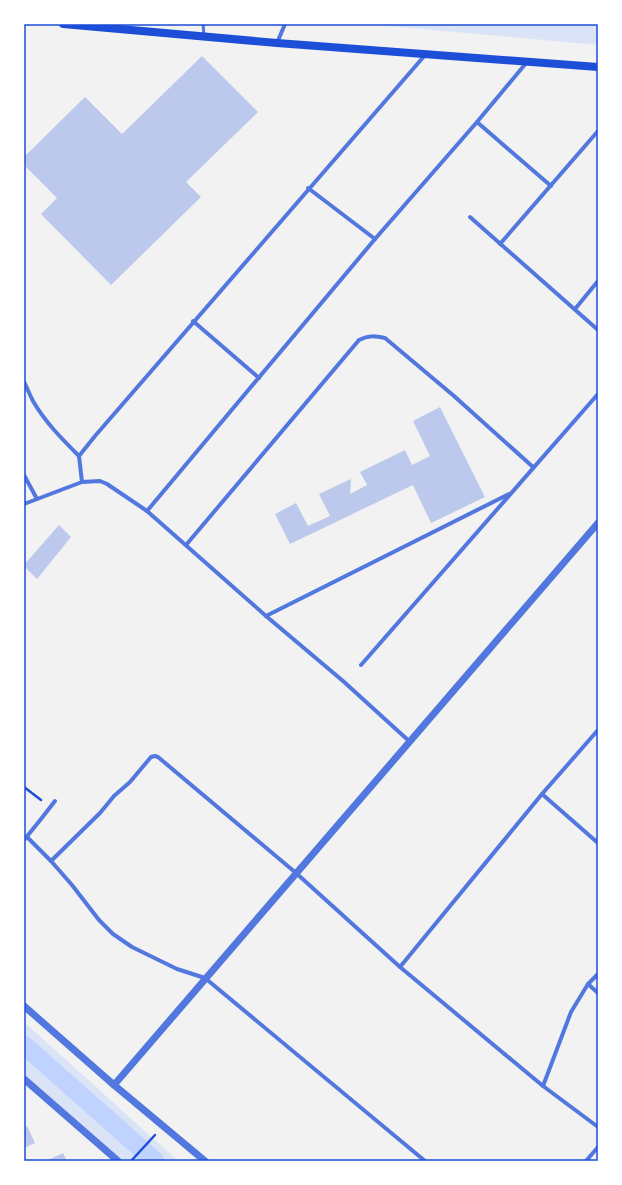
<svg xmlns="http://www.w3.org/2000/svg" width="622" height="1185" viewBox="0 0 622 1185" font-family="Quicksand,sans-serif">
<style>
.green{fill:#dbe4f7}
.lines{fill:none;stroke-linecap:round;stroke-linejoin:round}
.canal{stroke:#bfd3fe;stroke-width:19}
.building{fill:#bdc9ec}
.path{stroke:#1d4ed8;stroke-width:2.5}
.service{stroke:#5277de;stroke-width:3}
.minor{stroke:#5277de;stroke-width:4}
.tertiary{stroke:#5277de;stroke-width:7}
.secondary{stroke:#1d4ed8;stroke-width:8}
.neatline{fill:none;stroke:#1d4ed8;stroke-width:1.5}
</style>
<rect width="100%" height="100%" fill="#f2f2f2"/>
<!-- green -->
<g class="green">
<path d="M 368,24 L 598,24 L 598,45 Z"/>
<path d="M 24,1022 L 178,1161 L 118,1161 L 24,1078 Z"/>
</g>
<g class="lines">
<!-- canal -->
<path class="canal" d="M 24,1045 L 155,1161"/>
</g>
<!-- building -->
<g class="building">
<path d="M 202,56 L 258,112 L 186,182 L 201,197 L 111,285 L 41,214 L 57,198 L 24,165 L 24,157 L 85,97 L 122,134 Z"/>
<path d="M 440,407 L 485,497 L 431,523 L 413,485 L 290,544 L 275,514 L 296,503 L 308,526 L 330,516 L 319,494 L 351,479 L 350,494 L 367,485 L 360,472 L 405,450 L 412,465 L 430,456 L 413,421 Z"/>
<path d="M 59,525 L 71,537 L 37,579 L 24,566 L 24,565 Z"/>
<path d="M 27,1126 L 35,1143 L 24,1148 L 24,1127 Z"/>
<path d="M 63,1153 L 67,1161 L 46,1161 Z"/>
</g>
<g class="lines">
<!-- path -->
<g class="path">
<path d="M 24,787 L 41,800"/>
<path d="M 131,1161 L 155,1135"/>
</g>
<!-- service -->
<path class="service" d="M 203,24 L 204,35"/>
<!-- minor -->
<g class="minor">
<path d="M 277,43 L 285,24"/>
<path d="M 477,122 L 551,186"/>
<path d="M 308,188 L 375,239"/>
<path d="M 470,217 L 598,330"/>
<path d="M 500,244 L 598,131"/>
<path d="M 575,309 L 598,281"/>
<path d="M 193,321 L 259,378"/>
<path d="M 24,382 C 27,388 30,395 33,401 C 45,422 62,439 79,456"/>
<path d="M 24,475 L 37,499"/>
<path d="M 82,482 L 79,456 L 95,436 L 426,54"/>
<path d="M 24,504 L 82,482 L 100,481 L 107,484 L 147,511 L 266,616 L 343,681 L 409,741"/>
<path d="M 147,511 L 375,239 L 477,122 L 527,62"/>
<path d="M 186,545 L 359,340 C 369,335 375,336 385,338 L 454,396 L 533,467"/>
<path d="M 266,616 L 509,494"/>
<path d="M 361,665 L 598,394"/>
<path d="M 542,794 L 598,843"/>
<path d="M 27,837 L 51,861 L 72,885 L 99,920 L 113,934 L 132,947 L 177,969 L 205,978 L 425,1161"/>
<path d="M 24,840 L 41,819 L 55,801"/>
<path d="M 51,861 L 100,813 L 114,796 L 130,782 L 151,757 L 155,756 L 158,757 L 296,873 L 400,967 L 543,1086 L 598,1127"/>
<path d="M 400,967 L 542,794 L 598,730"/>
<path d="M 588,984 L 598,993"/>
<path d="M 543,1086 L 571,1012 L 588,984 L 598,974"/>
<path d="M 586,1161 L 598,1147"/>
</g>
<!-- tertiary -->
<g class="tertiary">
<path d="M 24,1006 L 114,1085 L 205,1161"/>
<path d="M 24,1079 L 118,1161"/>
<path d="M 114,1085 L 598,523"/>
</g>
<!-- secondary -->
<path class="secondary" d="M 63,24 L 277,43 L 598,67"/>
</g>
<!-- border -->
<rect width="622" height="1185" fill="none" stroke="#ffffff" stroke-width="50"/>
<rect x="25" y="25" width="572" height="1135" class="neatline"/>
</svg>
